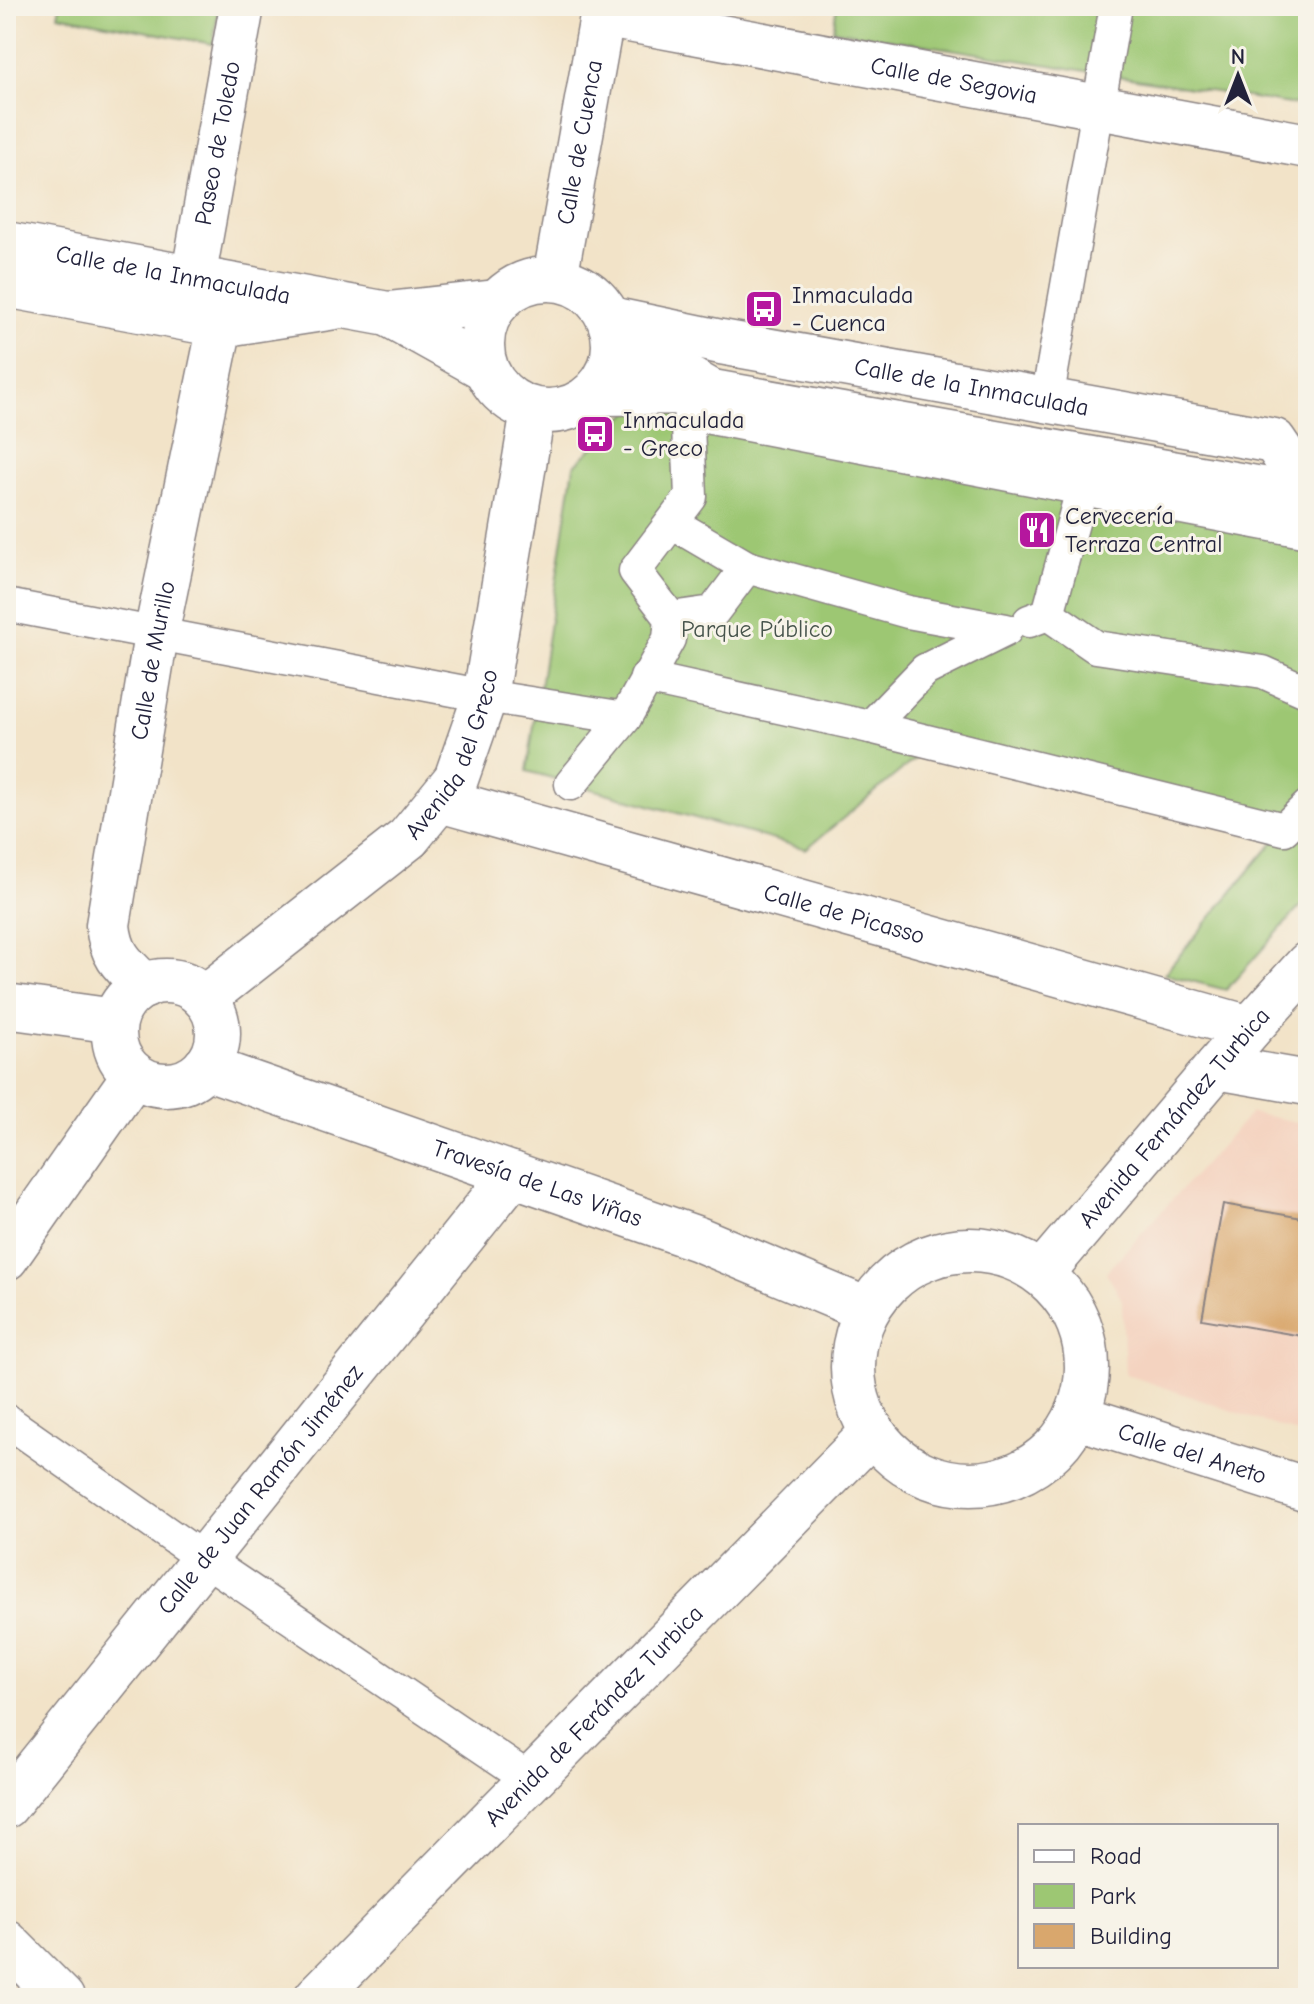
<svg xmlns="http://www.w3.org/2000/svg" width="1314" height="2004" viewBox="0 0 1314 2004" font-family="'Comic Neue',sans-serif">
<style>
.built{fill:#f4d3c0}
.green{fill:#9dc773;stroke:#607457;stroke-width:2}
.building{fill:#d9a76d}
.lines{fill:none;stroke-linecap:round;stroke-linejoin:round}
.pedestrian-casing{stroke:#8a8282;stroke-width:35}
.minor-casing{stroke:#8a8282;stroke-width:47}
.tertiary-casing{stroke:#8a8282;stroke-width:47}
.pedestrian{stroke:#fff;stroke-width:32}
.minor{stroke:#fff;stroke-width:44}
.tertiary{stroke:#fff;stroke-width:44}
.labels{text-anchor:middle;dominant-baseline:central;stroke-width:6;stroke-linejoin:round;paint-order:stroke}
.street-label{font-size:24px;fill:#22223b;stroke:#f7f3e8}
.poi-label{font-size:24px;fill:#22223b;stroke:#f7f3e8;text-anchor:start}
.park-label{font-size:24px;fill:#47544c;stroke:#f7f3e8}
</style>
<rect width="100%" height="100%" fill="#f7f3e8"/>
<filter id="ink" filterUnits="userSpaceOnUse"><feTurbulence type="fractalNoise" baseFrequency=".0125" numOctaves="2"/><feDisplacementMap in="SourceGraphic" scale="16" xChannelSelector="R" yChannelSelector="G"/><feConvolveMatrix kernelMatrix="1 2 1 2 8 2 1 2 1" color-interpolation-filters="sRGB"/></filter>
<filter id="wash" filterUnits="userSpaceOnUse"><feTurbulence type="fractalNoise" baseFrequency=".006" numOctaves="4" result="noise"/><feDisplacementMap in="SourceGraphic" scale="32" xChannelSelector="R" yChannelSelector="G"/><feGaussianBlur stdDeviation="1.8" result="paint"/><feColorMatrix in="noise" values="0 0 0 0 0 0 0 0 0 0 0 0 0 0 0 0 0 1.4 0 .05"/><feComposite in="paint" operator="in"/></filter>
<g filter="url(#wash)">
<rect width="100%" height="100%" fill="#f2e3c8"/>
<!-- built -->
<path class="built" d="M 1251,1113 L 1308,1124 L 1308,1437 L 1125,1374 L 1122,1300 L 1106,1272 Z"/>
<!-- green -->
<g class="green">
<path d="M 60,6 L 219,6 L 213,44 L 58,15 Z"/>
<path d="M 837,6 L 1308,6 L 1308,107 L 833,30 Z"/>
<path d="M 635,406 L 1308,532 L 1308,898 L 1226,990 L 1164,974 L 1284,829 L 928,748 L 806,849 L 527,771 L 574,466 Z"/>
</g>
<g id="blocks">
<!-- building -->
<path class="building" d="M 1223,1204 L 1308,1219 L 1308,1337 L 1202,1319 Z"/>
</g>
</g>
<g filter="url(#ink)">
<use href="#blocks" fill-opacity="0" stroke="#8a8282" stroke-width="2"/>
<g class="lines">
<!-- pedestrian casing -->
<g class="pedestrian-casing">
<g id="pedestrian">
<path d="M 1047,400 L 1116,6"/>
<path d="M 6,605 L 485,696 L 625,718 L 669,639 L 671,618 L 635,571 L 691,497 L 688,426 L 690,414 L 1308,532"/>
<path d="M 1048,614 L 1096,647 L 1263,672 L 1308,692"/>
<path d="M 671,618 L 713,612 L 747,567"/>
<path d="M 1029,621 L 1048,614 L 1082,490"/>
<path d="M 646,678 L 870,727 L 925,670 L 1006,630 L 908,612 L 747,567 L 672,523"/>
<path d="M 870,727 L 1284,829 L 1308,806"/>
<path d="M 571,784 L 625,718"/>
<path d="M 6,1420 L 204,1559 L 531,1780"/>
</g>
</g>
<!-- minor casing -->
<g class="minor-casing">
<g id="minor">
<path id="s1" d="M 602,15 L 1308,146"/>
<path id="s2" d="M 555,278 L 604,6"/>
<path id="s3" d="M 193,279 L 242,6"/>
<path d="M 6,285 L 220,325 L 335,307"/>
<path id="s4" d="M 610,319 L 721,342 L 1274,441 L 1308,491"/>
<path id="s5" d="M 440,800 L 1250,1028"/>
<circle cx="166" cy="1033" r="52"/>
<path id="s6" d="M 145,986 C 123,965 111,956 108,925 L 156,635 L 220,325"/>
<path id="s7" d="M 204,998 L 408,838 L 456,779 L 485,696 L 533,411"/>
<path d="M 6,1006 L 115,1021"/>
<path id="s8" d="M 205,1067 L 698,1239 L 867,1310"/>
<path d="M 1217,1067 L 1308,1083"/>
<path d="M 6,1258 L 134,1075"/>
<path id="s9" d="M 1078,1417 L 1308,1490"/>
<path id="s10" d="M 6,1806 L 513,1174"/>
<path d="M 6,1942 L 62,1998"/>
</g>
</g>
<!-- tertiary casing -->
<g class="tertiary-casing">
<g id="tertiary">
<path id="s11" d="M 6,244 L 388,314 L 496,302"/>
<circle cx="548" cy="345" r="66"/>
<path d="M 388,314 L 483,367"/>
<path d="M 616,342 L 651,357 L 710,391"/>
<path d="M 596,393 L 712,392 L 1308,497"/>
<circle cx="970" cy="1367" r="117"/>
<path id="s12" d="M 1042,1273 L 1250,1028 L 1308,964"/>
<path id="s13" d="M 316,1998 L 872,1433"/>
</g>
</g>
<!-- pedestrian -->
<use href="#pedestrian" class="pedestrian"/>
<!-- minor -->
<use href="#minor" class="minor"/>
<!-- tertiary -->
<use href="#tertiary" class="tertiary"/>
</g>
</g>
<!-- icons -->
<defs>
<g id="bus-square" transform="scale(2)"><rect x="-9" y="-9" width="18" height="18" rx="4" fill="#b5179e" stroke="#f7f3e8"/><path d="M-5-6H5V4H4V6H2V4H-2V6H-4V4H-5ZM-3.5-4V0h7V-4ZM-3.5 1.2v1.5H-2V1.2ZM2 1.2v1.5H3.5V1.2Z" fill="#fff"/></g>
<g id="restaurant-square" transform="scale(2)"><rect x="-9" y="-9" width="18" height="18" rx="4" fill="#b5179e" stroke="#f7f3e8"/><path d="M-5-6h1v4h1v-4h1v4h1v-4h1v5L-1.5 .5V6h-2V.5L-5-1ZM5-6V6H3V1.5H1.5Q1.5-4 5-6Z" fill="#fff"/></g>
</defs>
<g fill-rule="evenodd">
<use href="#bus-square" x="764" y="309"/>
<use href="#bus-square" x="595" y="434"/>
<use href="#restaurant-square" x="1037" y="530"/>
</g>
<g class="labels">
<!-- street labels -->
<g class="street-label">
<text stroke="none"><textPath href="#s1" startOffset="358">Calle de Segovia</textPath></text>
<text stroke="none"><textPath href="#s3" startOffset="138">Paseo de Toledo</textPath></text>
<text stroke="none"><textPath href="#s2" startOffset="138">Calle de Cuenca</textPath></text>
<text stroke="none"><textPath href="#s11" startOffset="170">Calle de la Inmaculada</textPath></text>
<text stroke="none"><textPath href="#s4" startOffset="368">Calle de la Inmaculada</textPath></text>
<text stroke="none"><textPath href="#s6" startOffset="342">Calle de Murillo</textPath></text>
<text stroke="none"><textPath href="#s7" startOffset="356">Avenida del Greco</textPath></text>
<text stroke="none"><textPath href="#s5" startOffset="420">Calle de Picasso</textPath></text>
<text stroke="none"><textPath href="#s12" startOffset="204">Avenida Fernández Turbica</textPath></text>
<text stroke="none"><textPath href="#s8" startOffset="352">Travesía de Las Viñas</textPath></text>
<text stroke="none"><textPath href="#s9" startOffset="120">Calle del Aneto</textPath></text>
<text stroke="none"><textPath href="#s10" startOffset="406">Calle de Juan Ramón Jiménez</textPath></text>
<text stroke="none"><textPath href="#s13" startOffset="396">Avenida de Ferández Turbica</textPath></text>
</g>
<!-- poi labels -->
<g class="poi-label">
<text x="792" y="295">Inmaculada<tspan x="792" dy="28">- Cuenca</tspan></text>
<text x="623" y="420">Inmaculada<tspan x="623" dy="28">- Greco</tspan></text>
<text x="1065" y="516">Cervecería<tspan x="1065" dy="28">Terraza Central</tspan></text>
</g>
<!-- park labels -->
<g class="park-label">
<text x="757" y="629">Parque Público</text>
</g>
</g>
<!-- margin -->
<rect width="1314" height="2004" fill="none" stroke="#f7f3e8" stroke-width="32"/>
<!-- legend -->
<rect x="1018" y="1824" width="260" height="144" fill="#f7f3e8" stroke="#a29fa3" stroke-width="2"/>
<rect x="1034" y="1850" width="40" height="12" fill="#ffffff" stroke="#a29fa3" stroke-width="2"/>
<text x="1090" y="1864" font-size="24" fill="#22223b">Road</text>
<rect x="1034" y="1884" width="40" height="24" fill="#9dc773" stroke="#a29fa3" stroke-width="2"/>
<text x="1090" y="1904" font-size="24" fill="#22223b">Park</text>
<rect x="1034" y="1924" width="40" height="24" fill="#d9a76d" stroke="#a29fa3" stroke-width="2"/>
<text x="1090" y="1944" font-size="24" fill="#22223b">Building</text>
<!-- north arrow -->
<g transform="translate(1238 76)" stroke="#f7f3e8" stroke-width="6" paint-order="stroke">
<path d="M0-6L14 30L0 20L-14 30Z" fill="#22223b"/>
<text y="-12" font-size="22" font-weight="bold" text-anchor="middle" fill="#22223b">N</text>
</g>
</svg>
